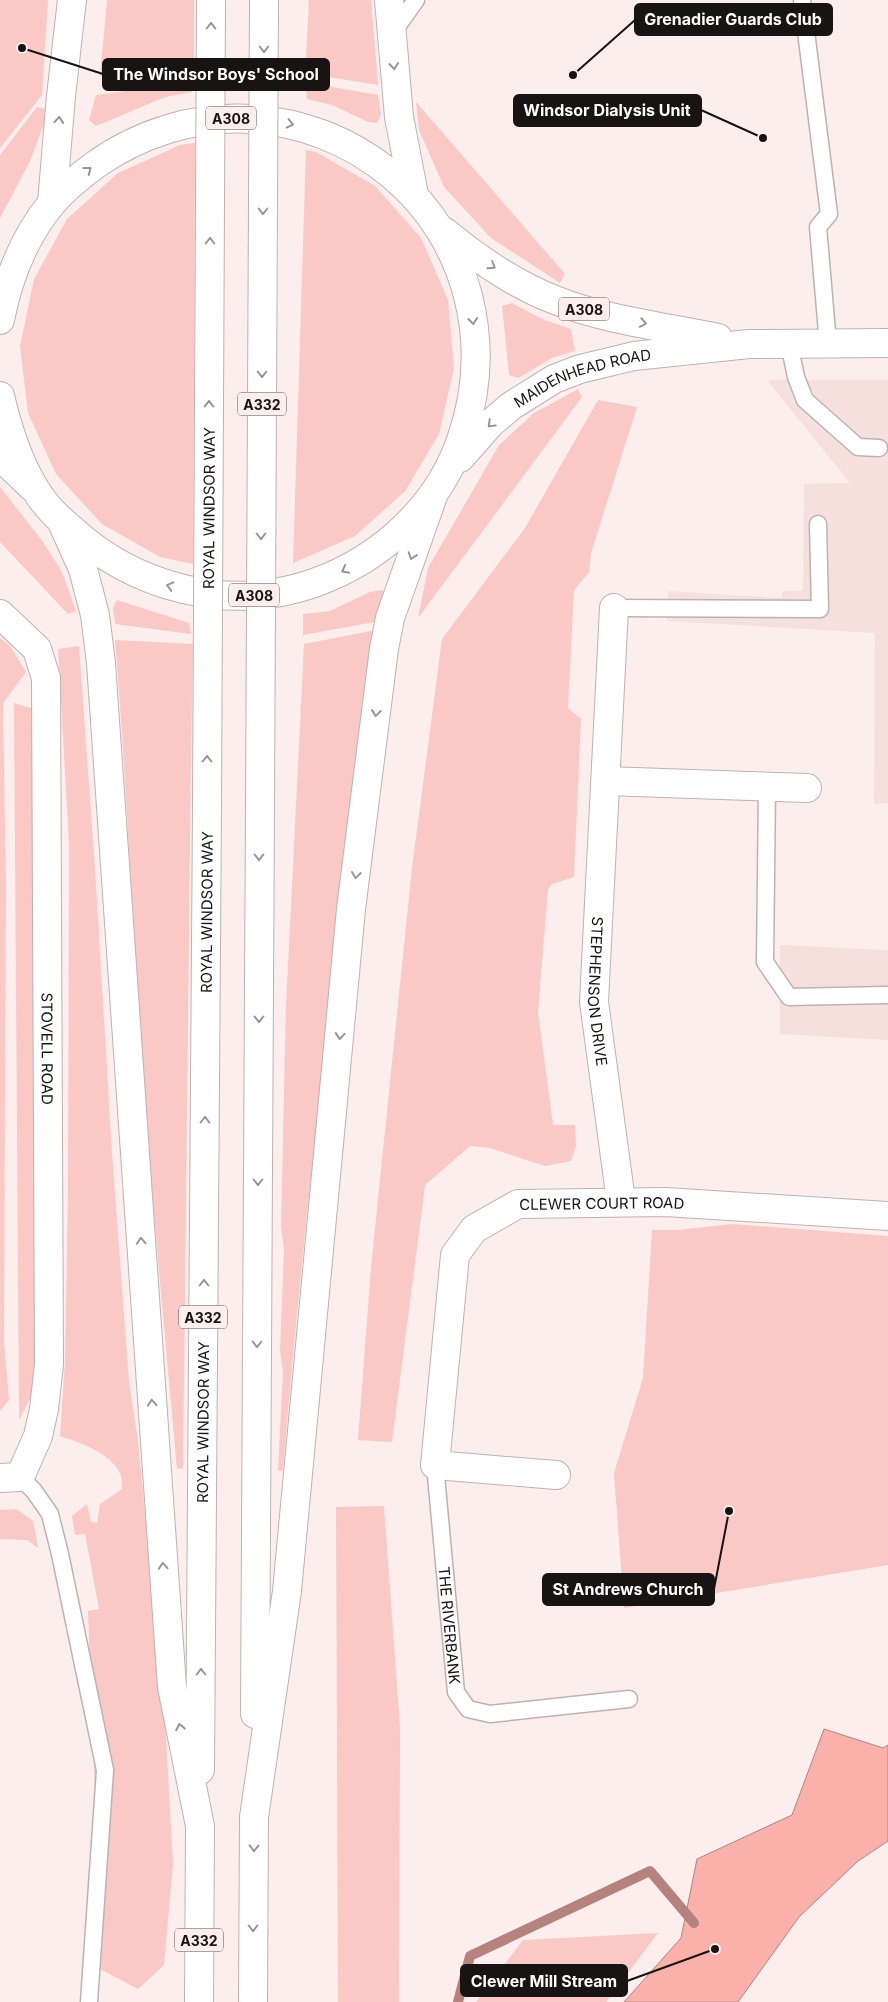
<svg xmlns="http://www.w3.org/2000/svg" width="888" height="2002" viewBox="0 0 888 2002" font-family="Inter,sans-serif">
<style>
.built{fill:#f5e0de}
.green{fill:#fac8c5}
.water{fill:#fab1ac;stroke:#b6827e}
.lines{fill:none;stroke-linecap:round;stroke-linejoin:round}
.stream{stroke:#b6827e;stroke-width:10}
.service-casing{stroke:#beb2b1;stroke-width:19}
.minor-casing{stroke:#beb2b1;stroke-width:30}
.tertiary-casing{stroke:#beb2b1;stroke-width:30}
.primary-casing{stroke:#beb2b1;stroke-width:30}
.service{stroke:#fff;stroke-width:16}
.minor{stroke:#fff;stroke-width:28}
.tertiary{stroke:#fff;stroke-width:28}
.primary{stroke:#fff;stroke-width:28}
.primary-bridge-casing{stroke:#beb2b1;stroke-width:30;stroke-linecap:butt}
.primary-bridge{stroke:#fff;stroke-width:28}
.oneway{stroke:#979595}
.labels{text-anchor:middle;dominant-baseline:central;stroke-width:4;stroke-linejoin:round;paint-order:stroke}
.shield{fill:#fceeed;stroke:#5c5554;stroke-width:1}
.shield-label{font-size:14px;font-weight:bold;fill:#181413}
.street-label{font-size:15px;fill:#181413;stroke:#fceeed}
.leader{fill:none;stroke:#181413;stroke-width:2}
.callout-dot{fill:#181413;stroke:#fceeed;stroke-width:2}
.callout{fill:#181413;stroke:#181413;stroke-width:2}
.callout-label{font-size:16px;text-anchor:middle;font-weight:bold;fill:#fff}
</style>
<rect width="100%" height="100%" fill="#fceeed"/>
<!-- built -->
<g class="built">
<path d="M 767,380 L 888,380 L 888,803 L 874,804 L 875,633 L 667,621 L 668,591 L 782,598 L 782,591 L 803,591 L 804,484 L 850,483 Z"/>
<path d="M 780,945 L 888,950 L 888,1040 L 780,1034 Z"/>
</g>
<!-- green -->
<g class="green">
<path d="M 0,0 L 48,0 L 42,95 L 0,148 Z"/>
<path d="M 107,0 L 194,0 L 194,72 L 100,76 Z"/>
<path d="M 309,0 L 371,0 L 378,85 L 329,77 L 305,78 Z"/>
<path d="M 194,82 L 192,92 L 165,97 L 96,126 L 89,120 L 96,95 Z"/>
<path d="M 306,86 L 332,87 L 378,95 L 381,115 L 377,123 L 368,122 L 332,105 L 307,99 Z"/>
<path d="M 416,102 L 565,274 L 560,283 L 491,238 L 444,187 L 419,130 Z"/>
<path d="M 37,107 L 49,110 L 30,161 L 0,218 L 0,155 Z"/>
<path d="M 195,143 L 193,564 L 160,557 L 102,524 L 56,474 L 28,413 L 20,346 L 34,279 L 67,219 L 118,173 L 180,145 Z"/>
<path d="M 306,150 L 316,152 L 375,186 L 421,238 L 448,300 L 454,368 L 439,434 L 405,491 L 355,536 L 293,563 Z"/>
<path d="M 512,303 L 542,319 L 571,329 L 575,351 L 552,358 L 518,378 L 509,375 L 502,306 Z"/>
<path d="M 578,389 L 582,397 L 418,618 L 428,568 L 499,445 L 534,413 Z"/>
<path d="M 598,400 L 637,407 L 591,553 L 589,572 L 574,590 L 568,708 L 581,719 L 574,877 L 552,884 L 548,889 L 538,1013 L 553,1125 L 575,1125 L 576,1146 L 571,1161 L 545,1166 L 490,1148 L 470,1146 L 425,1185 L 392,1442 L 358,1440 L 371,1267 L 412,868 L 442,639 L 525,528 Z"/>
<path d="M 0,487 L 43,542 L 62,572 L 76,611 L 68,614 L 0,542 Z"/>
<path d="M 383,590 L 380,621 L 303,635 L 303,614 L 330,611 L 370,592 Z"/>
<path d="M 117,600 L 189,623 L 191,634 L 115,624 L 113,608 Z"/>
<path d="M 376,630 C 341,910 306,1190 283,1470 L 278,1471 L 283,1372 L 280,1351 L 284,1249 L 281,1227 L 286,1006 L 304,644 Z"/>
<path d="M 0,638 L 10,646 L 26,672 L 3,703 L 6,886 L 4,1342 L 9,1400 L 0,1411 Z"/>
<path d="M 115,640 L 193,644 L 191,750 L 183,1468 L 177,1469 C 165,1336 152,1203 143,1070 C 132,926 127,783 115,640 Z"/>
<path d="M 79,646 L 95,869 L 112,1153 L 129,1382 L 138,1441 L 165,1719 L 173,1864 L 164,1965 L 138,1989 L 98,1968 L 87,1931 L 95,1794 L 88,1611 L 99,1609 L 85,1534 L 75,1535 L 72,1516 L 87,1504 L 91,1522 L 97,1523 L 100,1504 L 122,1489 C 122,1484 122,1477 120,1473 C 110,1453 79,1442 60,1436 L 65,1362 L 68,1192 L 69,842 L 58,649 Z"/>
<path d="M 14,703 L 34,709 L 40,957 L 35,1389 L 19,1420 Z"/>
<path d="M 733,1224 L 888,1236 L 888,1565 L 624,1608 L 614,1473 L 643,1378 L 652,1230 L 677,1230 Z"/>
<path d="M 384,1506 L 400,1727 L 399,2002 L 338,2002 L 336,1507 Z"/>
<path d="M 16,1509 L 33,1521 L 38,1548 L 27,1540 L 0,1539 L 0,1510 Z"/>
<path d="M 658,1933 L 606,2002 L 476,2002 L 523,1940 Z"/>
</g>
<!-- water -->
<path class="water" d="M 824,1729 L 883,1748 L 888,1745 L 888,1841 L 858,1861 L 799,1917 L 738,2002 L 624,2002 L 681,1938 L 697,1859 L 792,1815 Z"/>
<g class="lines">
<!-- stream -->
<path class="stream" d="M 458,2002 L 470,1956 L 650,1871 L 694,1923"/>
<!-- service casing -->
<g class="service-casing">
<g id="service">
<path d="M 802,0 L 829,214 L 818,227 L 828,344"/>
<path d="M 391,35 L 416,0"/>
<path d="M 789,343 L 796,377 L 805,400 L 858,447 L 879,448"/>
<path d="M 614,608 L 820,609 L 818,524"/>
<path d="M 767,786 L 765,962 L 789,997 L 886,995"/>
<path id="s1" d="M 435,1465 L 456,1692 L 468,1709 L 490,1714 L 629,1699"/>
<path d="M 20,1477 L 34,1491 L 50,1514 L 60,1554 L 105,1770 L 89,2002"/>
</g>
</g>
<!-- minor casing -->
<g class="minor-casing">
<g id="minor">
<path id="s2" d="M 614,608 L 594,1002 L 621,1201"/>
<path id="s3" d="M 0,614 L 37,649 L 46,678 L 49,1364 L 44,1409 L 38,1436 L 20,1477 L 0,1478"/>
<path d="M 606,781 L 807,788"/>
<path id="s4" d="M 556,1475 L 435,1465 L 455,1255 L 474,1229 L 518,1204 L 666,1202 L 888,1216"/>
</g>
</g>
<!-- tertiary casing -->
<g class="tertiary-casing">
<path id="tertiary" d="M 0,456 L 32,487"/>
</g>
<!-- primary casing -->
<g class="primary-casing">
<g id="primary">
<path d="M 389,0 L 399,117 L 414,195"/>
<path d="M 52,203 L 61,96 L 72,0"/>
<path d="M 445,232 C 478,259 515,285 555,300 C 605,320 665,327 718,338"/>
<path d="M 0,320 C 8,278 24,237 52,203 C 64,189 80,176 95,165 C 186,100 306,103 393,176 C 430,207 456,249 468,296 C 480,343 478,390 462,437 C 440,505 382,559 314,583 C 229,613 134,588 69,527 C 58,518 47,507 39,495 C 19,466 8,430 0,396"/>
<path id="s5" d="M 460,458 L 491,423 L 511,406 L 554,379 L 580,369 L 634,356 L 749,344 L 888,343"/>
<path d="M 61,520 L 83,569 L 95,615 L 101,663 L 172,1687 L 200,1826 L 199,2002"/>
<path d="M 255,1714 L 260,808"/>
<path id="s6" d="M 200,1770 L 207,808"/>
<path d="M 253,2002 L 254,1817 L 287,1591 L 351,909 L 384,649 L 390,618 L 434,493"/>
</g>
</g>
<!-- service -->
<use href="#service" class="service"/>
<!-- minor -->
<use href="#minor" class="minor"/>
<!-- tertiary -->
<use href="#tertiary" class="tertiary"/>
<!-- primary -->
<use href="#primary" class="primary"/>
<!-- primary-bridge casing -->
<g class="primary-bridge-casing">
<g id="primary-bridge">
<path id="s7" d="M 207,808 L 211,0"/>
<path d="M 260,808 L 264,0"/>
</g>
</g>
<!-- primary-bridge -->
<use href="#primary-bridge" class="primary-bridge"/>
</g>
<!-- one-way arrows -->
<defs><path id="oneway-chevron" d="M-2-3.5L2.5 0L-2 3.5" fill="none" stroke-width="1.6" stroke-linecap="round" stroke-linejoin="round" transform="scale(1.25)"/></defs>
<g class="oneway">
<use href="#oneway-chevron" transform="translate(211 26) rotate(-90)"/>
<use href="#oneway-chevron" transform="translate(264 49) rotate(90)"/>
<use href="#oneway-chevron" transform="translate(394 66) rotate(84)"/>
<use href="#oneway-chevron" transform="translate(59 120) rotate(-85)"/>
<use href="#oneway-chevron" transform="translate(290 124) rotate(13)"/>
<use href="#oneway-chevron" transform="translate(88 170) rotate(-38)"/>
<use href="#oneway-chevron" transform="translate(263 211) rotate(90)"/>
<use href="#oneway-chevron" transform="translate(210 241) rotate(-90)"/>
<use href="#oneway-chevron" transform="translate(492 266) rotate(33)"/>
<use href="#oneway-chevron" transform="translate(473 321) rotate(83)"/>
<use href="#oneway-chevron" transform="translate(643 323) rotate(11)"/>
<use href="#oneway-chevron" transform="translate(262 374) rotate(90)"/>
<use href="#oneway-chevron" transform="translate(209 404) rotate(-90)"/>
<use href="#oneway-chevron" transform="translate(491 424) rotate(136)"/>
<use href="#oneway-chevron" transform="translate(261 536) rotate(90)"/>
<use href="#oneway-chevron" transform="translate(412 556) rotate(109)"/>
<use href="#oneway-chevron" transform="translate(345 570) rotate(152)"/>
<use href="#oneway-chevron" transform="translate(170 586) rotate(-165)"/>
<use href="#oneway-chevron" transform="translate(376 713) rotate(97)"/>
<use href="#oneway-chevron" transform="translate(207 759) rotate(-90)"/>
<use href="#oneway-chevron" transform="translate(259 857) rotate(90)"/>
<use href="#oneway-chevron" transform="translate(356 875) rotate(97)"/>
<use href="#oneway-chevron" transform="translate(259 1019) rotate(90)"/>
<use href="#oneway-chevron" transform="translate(340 1036) rotate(95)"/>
<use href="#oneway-chevron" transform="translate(205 1120) rotate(-90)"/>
<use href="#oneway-chevron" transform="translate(258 1182) rotate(90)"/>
<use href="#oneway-chevron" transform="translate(141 1241) rotate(-94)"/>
<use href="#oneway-chevron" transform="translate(204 1283) rotate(-90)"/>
<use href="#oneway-chevron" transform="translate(257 1344) rotate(90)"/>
<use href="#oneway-chevron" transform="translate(152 1403) rotate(-94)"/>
<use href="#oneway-chevron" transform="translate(163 1566) rotate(-94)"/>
<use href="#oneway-chevron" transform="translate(201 1672) rotate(-90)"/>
<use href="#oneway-chevron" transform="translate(180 1727) rotate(-101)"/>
<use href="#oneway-chevron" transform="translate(254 1848) rotate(91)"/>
<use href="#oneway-chevron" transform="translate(253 1928) rotate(90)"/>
</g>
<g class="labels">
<!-- shield labels -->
<g class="shield">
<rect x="206" y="106.5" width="50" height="23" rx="4"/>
<rect x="559" y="297.5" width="50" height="23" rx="4"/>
<rect x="238" y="392.5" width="48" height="23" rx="4"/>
<rect x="229" y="583.5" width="50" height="23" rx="4"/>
<rect x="179" y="1305.5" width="48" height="23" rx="4"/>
<rect x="175" y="1928.5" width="48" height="23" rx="4"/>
</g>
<g class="shield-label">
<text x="231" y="118">A308</text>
<text x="584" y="309">A308</text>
<text x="262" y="404">A332</text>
<text x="254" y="595">A308</text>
<text x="203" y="1317">A332</text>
<text x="199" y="1940">A332</text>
</g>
<!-- street labels -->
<g class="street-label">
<text stroke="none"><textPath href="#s5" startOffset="151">MAIDENHEAD ROAD</textPath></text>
<text stroke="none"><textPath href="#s7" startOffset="300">ROYAL WINDSOR WAY</textPath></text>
<text stroke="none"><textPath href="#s6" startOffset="858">ROYAL WINDSOR WAY</textPath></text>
<text stroke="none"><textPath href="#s2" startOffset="384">STEPHENSON DRIVE</textPath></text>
<text stroke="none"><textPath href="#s3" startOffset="452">STOVELL ROAD</textPath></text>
<text stroke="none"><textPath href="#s4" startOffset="499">CLEWER COURT ROAD</textPath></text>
<text stroke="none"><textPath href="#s6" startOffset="348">ROYAL WINDSOR WAY</textPath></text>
<text stroke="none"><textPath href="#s1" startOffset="161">THE RIVERBANK</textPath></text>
</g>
</g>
<!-- callouts -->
<path class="leader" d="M573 75L635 20M22 48L103 74M763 138L701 110M729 1511L714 1589M715 1949L627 1981"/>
<g class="callout-dot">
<circle cx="573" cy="75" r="5"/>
<circle cx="22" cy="48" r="5"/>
<circle cx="763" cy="138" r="5"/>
<circle cx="729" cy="1511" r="5"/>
<circle cx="715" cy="1949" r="5"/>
</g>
<g class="callout">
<rect x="635" y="4" width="197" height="31" rx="5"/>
<rect x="103" y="59" width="226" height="31" rx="5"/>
<rect x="514" y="95" width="187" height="31" rx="5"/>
<rect x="543" y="1574" width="171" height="31" rx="5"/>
<rect x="461" y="1965" width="166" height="31" rx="5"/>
</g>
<g class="callout-label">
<text x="733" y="25">Grenadier Guards Club</text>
<text x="216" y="80">The Windsor Boys' School</text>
<text x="607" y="116">Windsor Dialysis Unit</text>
<text x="628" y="1595">St Andrews Church</text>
<text x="544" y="1987">Clewer Mill Stream</text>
</g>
</svg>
